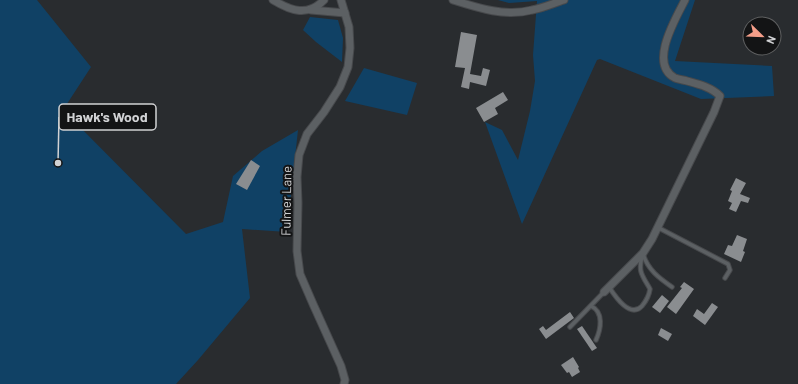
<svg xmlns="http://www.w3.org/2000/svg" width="798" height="384" viewBox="0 0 798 384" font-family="Barlow,sans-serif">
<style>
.green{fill:#104165}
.building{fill:#8a8d90}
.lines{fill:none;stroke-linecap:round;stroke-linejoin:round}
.lane-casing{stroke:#47494c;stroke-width:5.5}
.street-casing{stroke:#47494c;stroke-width:9}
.lane{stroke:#5c6063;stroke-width:3.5}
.street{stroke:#5c6063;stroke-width:7}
.labels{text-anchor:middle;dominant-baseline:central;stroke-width:4;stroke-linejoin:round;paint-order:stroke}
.street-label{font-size:13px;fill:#d1d2d4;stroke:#131415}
.leader{fill:none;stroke:#d1d2d4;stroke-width:1.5}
.callout-dot{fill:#d1d2d4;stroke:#131415;stroke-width:1.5}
.callout{fill:#131415;stroke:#d1d2d4;stroke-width:1.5}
.callout-label{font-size:14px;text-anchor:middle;font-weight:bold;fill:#d1d2d4}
</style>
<rect width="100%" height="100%" fill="#292c2f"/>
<!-- green -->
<g class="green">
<path d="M 0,0 L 37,0 L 91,67 L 63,110 L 186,234 L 223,222 L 233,176 L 262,151 L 298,130 L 287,232 L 242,229 L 250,298 L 198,360 L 176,384 L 0,384 Z"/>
<path d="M 498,0 L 695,0 L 675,61 L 772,66 L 774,96 L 701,99 L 600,59 L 597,60 L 522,224 L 485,122 L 502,130 L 518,160 L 530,111 L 535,81 L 533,55 L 537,1 L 509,3 Z"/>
<path d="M 310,17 L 338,20 L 343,38 L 342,62 L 316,42 L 303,30 Z"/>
<path d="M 364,68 L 417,83 L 407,115 L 345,101 Z"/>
</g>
<!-- building -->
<g class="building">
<path d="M 461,32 L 477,35 L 470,74 L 481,76 L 483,68 L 490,70 L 486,86 L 470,82 L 469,89 L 461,87 L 465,68 L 455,67 Z"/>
<path d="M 503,92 L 508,100 L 495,108 L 498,114 L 484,122 L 476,108 Z"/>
<path d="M 251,160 L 260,166 L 247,190 L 236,184 Z"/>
<path d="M 736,178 L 746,183 L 740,194 L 750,198 L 748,203 L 741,201 L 736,212 L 729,209 L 732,203 L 728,201 L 732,191 L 730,190 Z"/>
<path d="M 737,235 L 747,239 L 743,251 L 745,252 L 741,262 L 724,254 L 728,245 L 732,246 Z"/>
<path d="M 684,282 L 694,289 L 676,314 L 667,307 L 682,288 L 680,287 Z"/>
<path d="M 662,295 L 669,301 L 660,313 L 652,307 Z"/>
<path d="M 712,303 L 718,307 L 705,325 L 693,316 L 697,309 L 704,314 Z"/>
<path d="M 570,312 L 574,318 L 546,339 L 539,329 L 543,326 L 546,330 Z"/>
<path d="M 582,326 L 597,348 L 592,351 L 577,329 Z"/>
<path d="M 661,328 L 672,334 L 668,341 L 658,335 Z"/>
<path d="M 573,357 L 579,367 L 578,368 L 580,372 L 572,377 L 569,372 L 567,373 L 561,365 Z"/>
</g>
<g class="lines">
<!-- lane casing -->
<g class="lane-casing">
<g id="lane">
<path d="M 657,227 L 728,264 L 730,270 L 725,278"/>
<path d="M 643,254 C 648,270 659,278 672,287"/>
<path d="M 609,287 C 615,296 630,319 642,306 C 647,300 649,296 650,289 C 642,275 638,272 642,256"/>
<path d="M 591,306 C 604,312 601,329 596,340"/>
<path d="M 570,327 L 604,292"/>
</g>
</g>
<!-- street casing -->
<g class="street-casing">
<g id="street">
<path d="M 273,0 C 291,11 308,17 324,0"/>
<path d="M 341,0 L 349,27 L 350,48 L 348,67 L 340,87 L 324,112 L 307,134 L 299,155 L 297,177 L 298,203 L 297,251 L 300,274 L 313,304 L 341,366 L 345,380 L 344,384"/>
<path d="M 453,0 C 478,8 505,17 532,10 C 543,8 554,3 564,0"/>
<path d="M 311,10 L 345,13"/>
<path d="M 604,292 L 643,253 L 652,239 L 714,112 L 720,96 C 711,87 698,84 687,81 C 683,80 678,79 675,78 C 648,64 676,18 685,0"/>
</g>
</g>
<!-- lane -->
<use href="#lane" class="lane"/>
<!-- street -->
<use href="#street" class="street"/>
</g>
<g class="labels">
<!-- street labels -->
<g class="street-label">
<text transform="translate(286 201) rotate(-89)">Fulmer Lane</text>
</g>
</g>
<!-- callouts -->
<path class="leader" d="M58 163L59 117"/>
<circle class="callout-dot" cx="58" cy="163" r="4"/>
<rect class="callout" x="59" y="104" width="97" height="26" rx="4"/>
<g class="callout-label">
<text x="107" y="122">Hawk's Wood</text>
</g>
<!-- north arrow -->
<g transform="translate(762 36) rotate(113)"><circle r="19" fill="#131415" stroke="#5f6061"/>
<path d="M0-3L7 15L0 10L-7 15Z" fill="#f49e89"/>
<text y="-6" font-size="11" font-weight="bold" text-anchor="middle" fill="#d1d2d4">N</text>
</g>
</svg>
